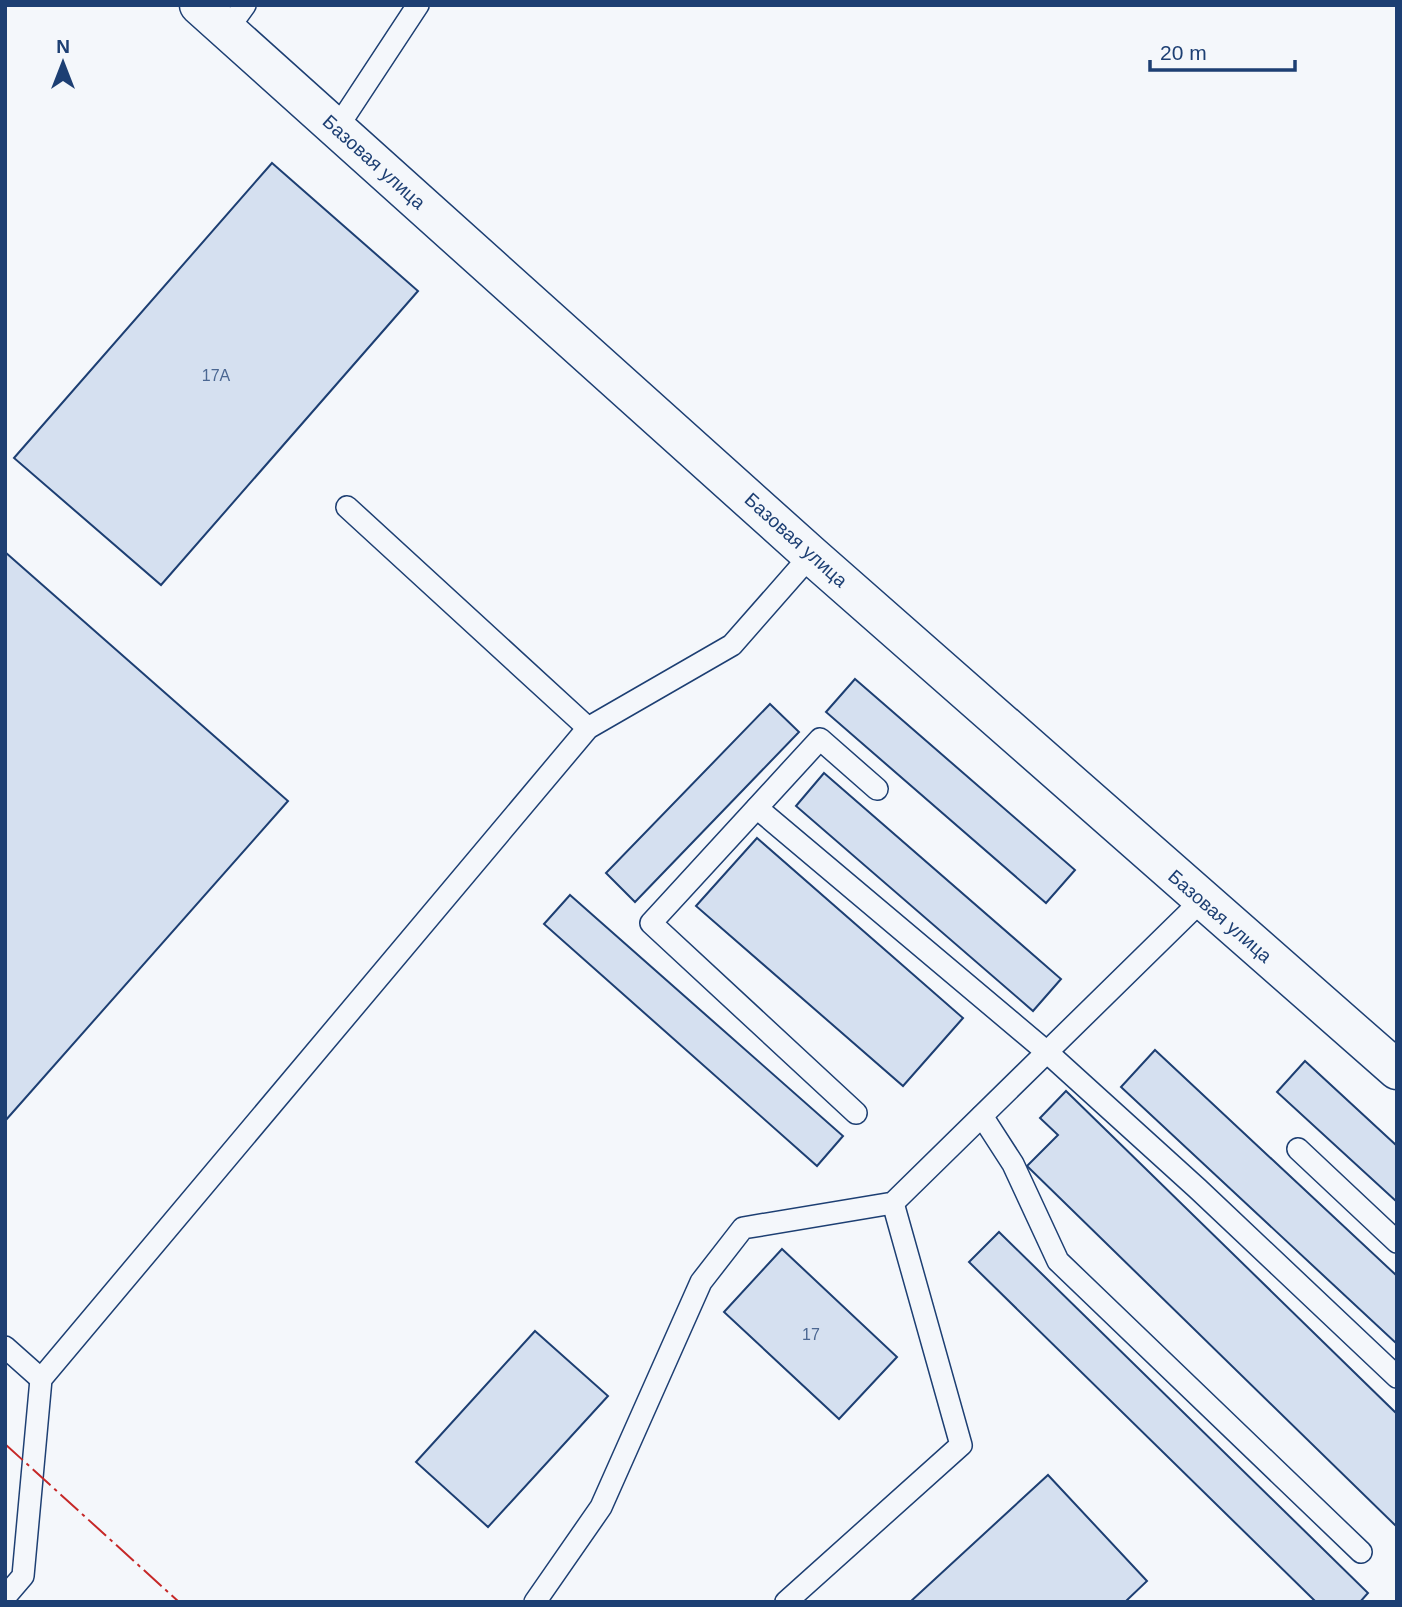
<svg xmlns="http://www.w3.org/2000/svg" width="1402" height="1607" viewBox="0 0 1402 1607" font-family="Arial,sans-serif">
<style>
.building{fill:#d5e0f0;stroke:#1d3f73;stroke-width:2}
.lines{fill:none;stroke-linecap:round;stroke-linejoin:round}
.service-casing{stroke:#1d3f73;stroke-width:24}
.tertiary-casing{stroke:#1d3f73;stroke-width:41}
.service{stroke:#f4f7fb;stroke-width:21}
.tertiary{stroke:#f4f7fb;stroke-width:38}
.power{stroke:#c62828;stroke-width:2;stroke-dasharray:24 5 3.5 5;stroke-linecap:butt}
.labels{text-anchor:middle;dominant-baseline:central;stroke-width:5;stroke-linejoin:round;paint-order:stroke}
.number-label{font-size:16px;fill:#4b6792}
.street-label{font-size:19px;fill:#1d3f73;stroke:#f4f7fb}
</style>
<rect width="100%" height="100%" fill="#f4f7fb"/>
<!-- building -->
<g class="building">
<path d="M 272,163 L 418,291 L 161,585 L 14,458 Z"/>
<path d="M 5,552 L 288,801 L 5,1121 Z"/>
<path d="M 855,679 L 1075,870 L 1046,903 L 826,712 Z"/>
<path d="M 770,704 L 799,732 L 635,902 L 606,873 Z"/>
<path d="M 824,773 L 1061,979 L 1033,1011 L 796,806 Z"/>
<path d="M 757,838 L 963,1018 L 903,1086 L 696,906 Z"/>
<path d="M 570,895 L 843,1136 L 817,1166 L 544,924 Z"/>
<path d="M 1155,1050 L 1397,1276 L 1397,1344 L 1121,1087 Z"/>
<path d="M 1305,1061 L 1397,1146 L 1397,1202 L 1277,1092 Z"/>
<path d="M 1066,1091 L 1397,1414 L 1397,1527 L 1027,1166 L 1058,1135 L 1040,1118 Z"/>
<path d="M 999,1232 L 1368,1593 L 1360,1602 L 1316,1602 L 969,1262 Z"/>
<path d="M 782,1249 L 897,1357 L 839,1419 L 724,1312 Z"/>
<path d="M 535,1331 L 608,1396 L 488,1527 L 416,1462 Z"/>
<path d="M 1048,1475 L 1147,1581 L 1125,1602 L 910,1602 Z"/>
</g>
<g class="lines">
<!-- service casing -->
<g class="service-casing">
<g id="service">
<path d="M 227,30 L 245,5"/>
<path d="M 337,128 L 418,5"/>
<path d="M 347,507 L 588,728"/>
<path d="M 757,808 L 1048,1053 L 1198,1189 L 1397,1377"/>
<path d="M 856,1113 L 651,923 L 820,739 L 877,789"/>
<path d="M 982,1116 L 1013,1164 L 1058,1261 L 1361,1552"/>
<path d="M 1298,1149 L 1397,1242"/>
<path d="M 5,1347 L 41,1379"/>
<path d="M 5,1597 L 23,1576 L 41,1379 L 588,728 L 732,645 L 811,555"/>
<path d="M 535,1602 L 601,1507 L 701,1282 L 743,1228 L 893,1203 L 1202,900"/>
<path d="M 786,1602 L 961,1445 L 893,1203"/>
</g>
</g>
<!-- tertiary casing -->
<g class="tertiary-casing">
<path id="tertiary" d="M 199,5 L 811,555 L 1397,1070"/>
</g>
<!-- service -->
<use href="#service" class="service"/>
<!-- tertiary -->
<use href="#tertiary" class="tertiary"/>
<!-- power -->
<path class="power" d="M 5,1444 L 179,1602"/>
</g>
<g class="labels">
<!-- number labels -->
<g class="number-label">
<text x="216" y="375">17А</text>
<text x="811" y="1334">17</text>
</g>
<!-- street labels -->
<g class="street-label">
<text transform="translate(374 162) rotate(42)">Базовая улица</text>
<text transform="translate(796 540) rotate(42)">Базовая улица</text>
<text transform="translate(1220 916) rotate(41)">Базовая улица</text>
</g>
</g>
<!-- border -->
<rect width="1402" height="1607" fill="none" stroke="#1d3f73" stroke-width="14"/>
<!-- north arrow -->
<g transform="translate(63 63)" stroke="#f4f7fb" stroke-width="5" paint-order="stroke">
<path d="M0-5L12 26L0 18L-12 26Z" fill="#1d3f73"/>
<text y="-10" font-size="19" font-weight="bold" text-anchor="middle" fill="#1d3f73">N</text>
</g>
<!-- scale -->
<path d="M1150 60v10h145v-10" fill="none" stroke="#1d3f73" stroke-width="3.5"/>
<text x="1160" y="60" font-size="21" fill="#1d3f73" stroke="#f4f7fb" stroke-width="5" paint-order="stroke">20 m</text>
</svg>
